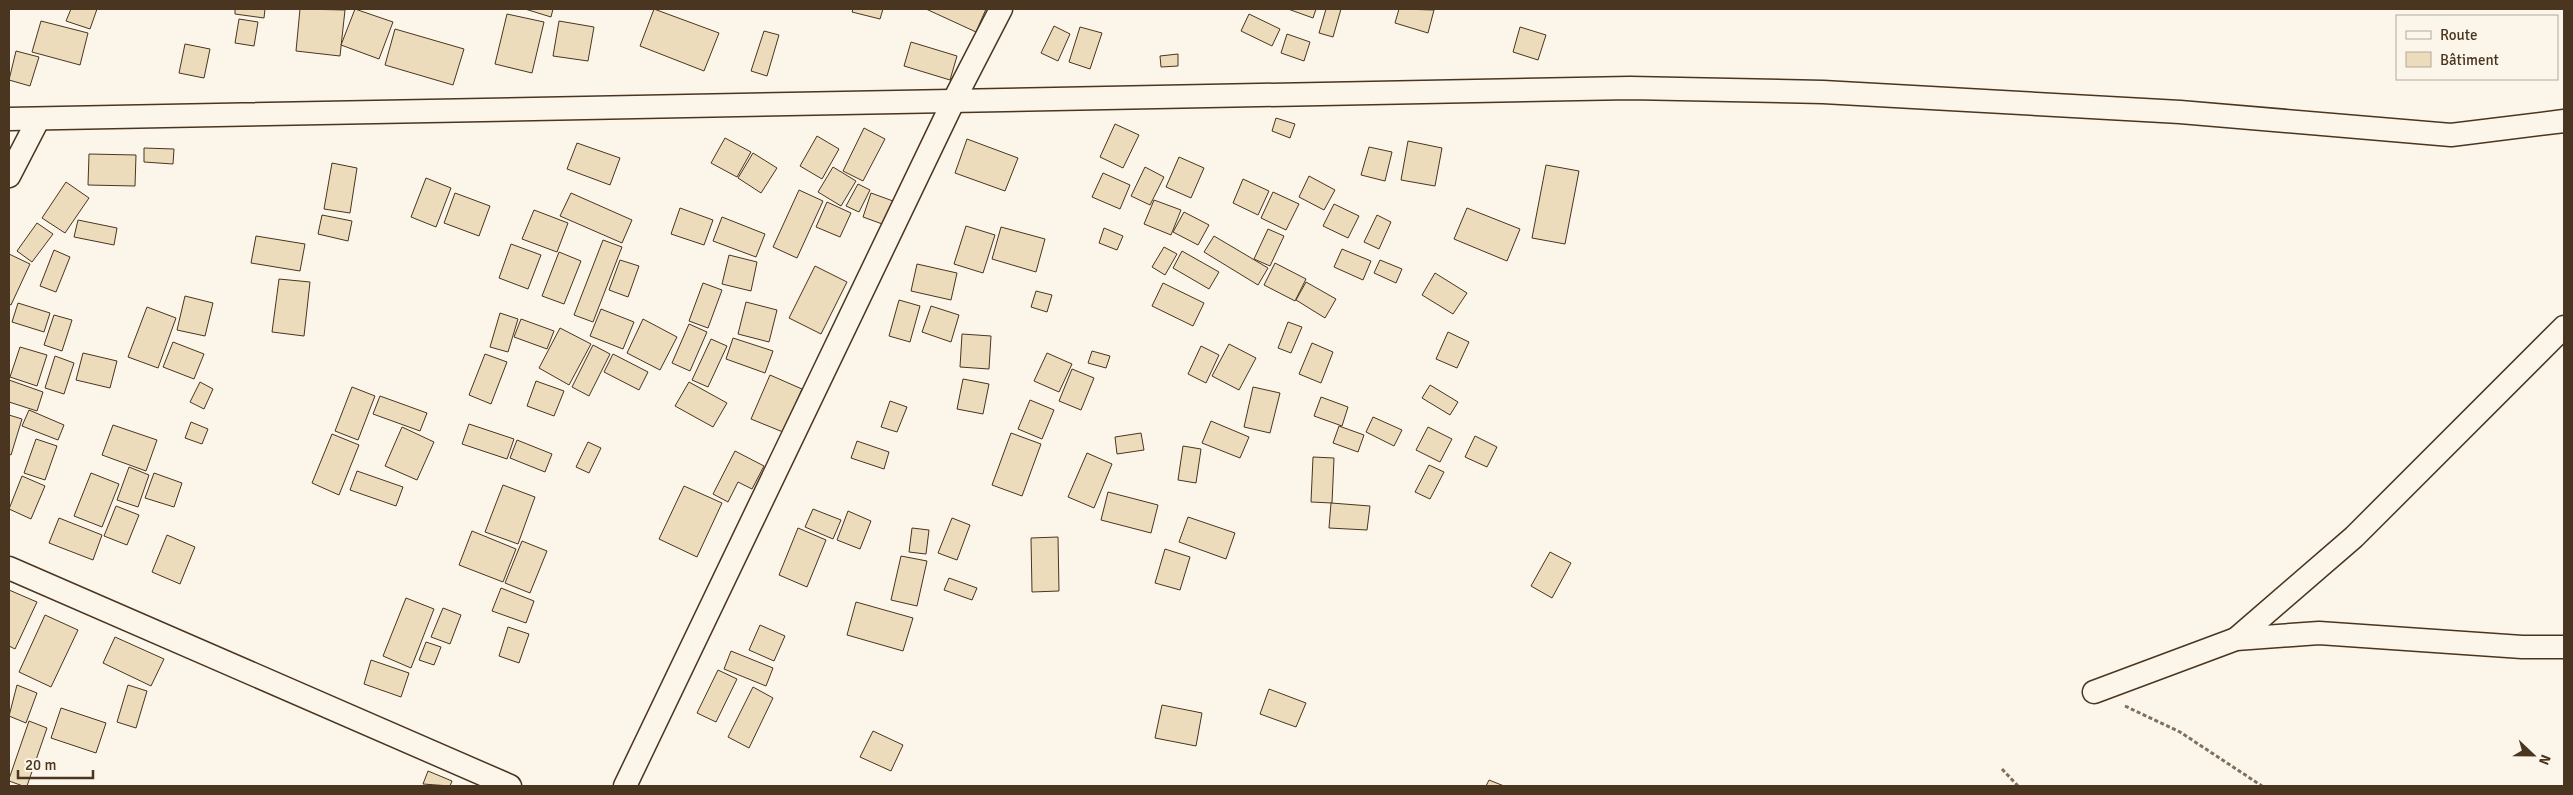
<svg xmlns="http://www.w3.org/2000/svg" width="2573" height="795" viewBox="0 0 2573 795" font-family="Signika,sans-serif">
<style>
.building{fill:#ecdcbc;stroke:#4a3520}
.lines{fill:none;stroke-linecap:round;stroke-linejoin:round}
.minor-casing{stroke:#4a3520;stroke-width:25}
.path{stroke:#7f6f5c;stroke-width:3;stroke-dasharray:4 2.5;stroke-linecap:butt}
.minor{stroke:#fbf6e9;stroke-width:22}
</style>
<rect width="100%" height="100%" fill="#fbf6e9"/>
<!-- building -->
<g class="building">
<path d="M 71,9 L 97,9 L 90,29 L 66,21 Z"/>
<path d="M 235,9 L 265,9 L 264,18 L 235,14 Z"/>
<path d="M 300,9 L 345,10 L 340,56 L 296,51 Z"/>
<path d="M 355,9 L 393,22 L 379,59 L 341,45 Z"/>
<path d="M 525,9 L 553,9 L 551,17 Z"/>
<path d="M 654,9 L 719,33 L 704,71 L 640,46 Z"/>
<path d="M 853,9 L 883,9 L 880,19 L 852,12 Z"/>
<path d="M 926,9 L 986,9 L 976,32 Z"/>
<path d="M 1288,9 L 1316,9 L 1313,18 Z"/>
<path d="M 1326,9 L 1341,9 L 1333,37 L 1319,33 Z"/>
<path d="M 1399,9 L 1434,10 L 1428,33 L 1395,23 Z"/>
<path d="M 507,14 L 544,22 L 532,73 L 495,64 Z"/>
<path d="M 1249,14 L 1280,29 L 1272,46 L 1241,31 Z"/>
<path d="M 239,19 L 258,22 L 254,46 L 235,43 Z"/>
<path d="M 41,21 L 88,33 L 80,65 L 32,52 Z"/>
<path d="M 559,21 L 594,27 L 588,61 L 553,56 Z"/>
<path d="M 1054,26 L 1070,34 L 1058,61 L 1041,53 Z"/>
<path d="M 1080,27 L 1102,33 L 1090,69 L 1069,62 Z"/>
<path d="M 1520,27 L 1546,35 L 1538,60 L 1513,52 Z"/>
<path d="M 395,29 L 464,49 L 453,85 L 385,65 Z"/>
<path d="M 764,31 L 779,35 L 767,76 L 751,71 Z"/>
<path d="M 1287,34 L 1310,42 L 1304,61 L 1281,53 Z"/>
<path d="M 911,42 L 957,56 L 950,80 L 904,66 Z"/>
<path d="M 185,44 L 210,49 L 204,78 L 179,73 Z"/>
<path d="M 16,51 L 39,57 L 30,86 L 9,80 Z"/>
<path d="M 1178,54 L 1178,66 L 1161,67 L 1160,56 Z"/>
<path d="M 1276,118 L 1295,124 L 1290,138 L 1272,131 Z"/>
<path d="M 1115,124 L 1139,135 L 1123,168 L 1100,157 Z"/>
<path d="M 864,128 L 885,139 L 863,181 L 843,171 Z"/>
<path d="M 817,136 L 839,149 L 822,179 L 800,166 Z"/>
<path d="M 725,138 L 751,152 L 737,177 L 711,163 Z"/>
<path d="M 967,139 L 1018,158 L 1005,191 L 955,173 Z"/>
<path d="M 1408,141 L 1442,148 L 1435,186 L 1401,180 Z"/>
<path d="M 577,143 L 620,158 L 610,185 L 567,169 Z"/>
<path d="M 1369,147 L 1392,152 L 1385,181 L 1361,175 Z"/>
<path d="M 144,148 L 174,149 L 173,164 L 144,162 Z"/>
<path d="M 753,153 L 777,168 L 761,193 L 738,178 Z"/>
<path d="M 89,154 L 136,155 L 135,186 L 88,185 Z"/>
<path d="M 1179,157 L 1204,168 L 1191,198 L 1166,187 Z"/>
<path d="M 332,163 L 357,168 L 350,213 L 324,209 Z"/>
<path d="M 1546,165 L 1579,171 L 1565,244 L 1532,238 Z"/>
<path d="M 833,167 L 856,181 L 841,206 L 818,192 Z"/>
<path d="M 1145,167 L 1164,177 L 1150,205 L 1131,196 Z"/>
<path d="M 1103,173 L 1130,185 L 1120,209 L 1092,197 Z"/>
<path d="M 1309,176 L 1335,190 L 1324,210 L 1299,197 Z"/>
<path d="M 426,178 L 451,188 L 436,227 L 411,217 Z"/>
<path d="M 1243,179 L 1269,191 L 1258,215 L 1233,203 Z"/>
<path d="M 66,182 L 89,198 L 65,233 L 42,218 Z"/>
<path d="M 858,184 L 870,190 L 859,212 L 846,206 Z"/>
<path d="M 799,190 L 823,201 L 797,258 L 773,247 Z"/>
<path d="M 1273,192 L 1299,204 L 1286,230 L 1261,218 Z"/>
<path d="M 455,193 L 490,206 L 479,236 L 444,223 Z"/>
<path d="M 571,193 L 632,220 L 622,243 L 560,216 Z"/>
<path d="M 871,193 L 893,201 L 885,225 L 863,217 Z"/>
<path d="M 1154,200 L 1181,210 L 1171,235 L 1144,224 Z"/>
<path d="M 827,202 L 851,213 L 840,237 L 816,227 Z"/>
<path d="M 1334,204 L 1359,216 L 1348,238 L 1323,226 Z"/>
<path d="M 680,208 L 713,220 L 704,245 L 671,234 Z"/>
<path d="M 1467,208 L 1520,229 L 1507,261 L 1454,239 Z"/>
<path d="M 534,210 L 568,223 L 557,252 L 522,239 Z"/>
<path d="M 1184,212 L 1209,225 L 1198,245 L 1173,232 Z"/>
<path d="M 322,215 L 352,221 L 348,241 L 318,234 Z"/>
<path d="M 1377,215 L 1391,222 L 1379,249 L 1364,242 Z"/>
<path d="M 722,217 L 765,234 L 756,257 L 713,241 Z"/>
<path d="M 78,220 L 117,228 L 114,245 L 74,237 Z"/>
<path d="M 37,223 L 53,234 L 32,262 L 17,251 Z"/>
<path d="M 966,226 L 995,235 L 983,273 L 954,264 Z"/>
<path d="M 1001,227 L 1045,239 L 1036,272 L 992,259 Z"/>
<path d="M 1104,228 L 1123,236 L 1117,250 L 1099,243 Z"/>
<path d="M 1268,229 L 1284,236 L 1270,266 L 1254,259 Z"/>
<path d="M 256,236 L 305,244 L 300,271 L 251,263 Z"/>
<path d="M 1214,236 L 1268,268 L 1258,285 L 1204,252 Z"/>
<path d="M 603,240 L 622,247 L 593,322 L 574,315 Z"/>
<path d="M 511,244 L 541,255 L 528,289 L 499,278 Z"/>
<path d="M 1164,247 L 1177,254 L 1165,275 L 1152,267 Z"/>
<path d="M 1342,249 L 1371,261 L 1363,280 L 1334,267 Z"/>
<path d="M 54,250 L 70,257 L 56,292 L 40,286 Z"/>
<path d="M 1182,251 L 1219,272 L 1209,289 L 1173,268 Z"/>
<path d="M 559,252 L 581,261 L 564,304 L 542,296 Z"/>
<path d="M 9,254 L 30,264 L 11,305 L 9,304 Z"/>
<path d="M 729,255 L 757,262 L 751,291 L 722,284 Z"/>
<path d="M 620,260 L 639,266 L 628,297 L 609,290 Z"/>
<path d="M 1380,260 L 1402,269 L 1396,283 L 1374,273 Z"/>
<path d="M 1275,263 L 1306,279 L 1295,301 L 1264,285 Z"/>
<path d="M 917,264 L 957,273 L 951,300 L 911,291 Z"/>
<path d="M 815,266 L 847,282 L 821,334 L 789,318 Z"/>
<path d="M 1435,273 L 1467,293 L 1453,314 L 1422,295 Z"/>
<path d="M 279,279 L 310,282 L 304,336 L 272,332 Z"/>
<path d="M 1306,282 L 1336,299 L 1325,318 L 1296,300 Z"/>
<path d="M 703,283 L 722,290 L 708,328 L 689,321 Z"/>
<path d="M 1163,283 L 1204,303 L 1193,326 L 1152,306 Z"/>
<path d="M 1036,291 L 1052,295 L 1047,312 L 1031,307 Z"/>
<path d="M 185,296 L 213,303 L 205,336 L 177,330 Z"/>
<path d="M 899,300 L 920,306 L 910,342 L 889,336 Z"/>
<path d="M 746,302 L 777,310 L 769,342 L 738,334 Z"/>
<path d="M 18,303 L 50,313 L 44,332 L 12,322 Z"/>
<path d="M 931,306 L 959,315 L 951,342 L 922,332 Z"/>
<path d="M 147,307 L 176,318 L 158,368 L 128,357 Z"/>
<path d="M 601,309 L 634,322 L 623,349 L 590,336 Z"/>
<path d="M 500,313 L 518,319 L 508,352 L 490,347 Z"/>
<path d="M 54,315 L 72,320 L 62,351 L 44,345 Z"/>
<path d="M 521,319 L 554,331 L 547,349 L 514,337 Z"/>
<path d="M 643,319 L 677,337 L 660,370 L 627,353 Z"/>
<path d="M 1288,322 L 1302,327 L 1291,353 L 1278,348 Z"/>
<path d="M 689,324 L 707,332 L 690,371 L 672,363 Z"/>
<path d="M 560,328 L 591,344 L 569,385 L 539,368 Z"/>
<path d="M 1448,332 L 1469,342 L 1457,368 L 1436,359 Z"/>
<path d="M 962,334 L 991,336 L 989,369 L 960,367 Z"/>
<path d="M 733,338 L 773,351 L 765,373 L 726,359 Z"/>
<path d="M 711,339 L 727,346 L 708,387 L 692,380 Z"/>
<path d="M 173,342 L 204,354 L 194,379 L 163,367 Z"/>
<path d="M 1312,343 L 1333,352 L 1321,383 L 1299,374 Z"/>
<path d="M 1229,344 L 1256,358 L 1239,390 L 1212,376 Z"/>
<path d="M 593,345 L 610,354 L 589,396 L 572,387 Z"/>
<path d="M 1201,346 L 1219,355 L 1206,383 L 1188,374 Z"/>
<path d="M 20,347 L 47,355 L 37,386 L 10,377 Z"/>
<path d="M 1092,351 L 1110,356 L 1106,368 L 1088,363 Z"/>
<path d="M 83,353 L 117,361 L 110,388 L 76,380 Z"/>
<path d="M 1047,353 L 1072,364 L 1059,392 L 1034,381 Z"/>
<path d="M 485,354 L 507,362 L 491,404 L 469,395 Z"/>
<path d="M 613,354 L 648,372 L 639,390 L 604,372 Z"/>
<path d="M 55,356 L 74,363 L 64,394 L 45,388 Z"/>
<path d="M 1072,369 L 1094,378 L 1081,410 L 1059,401 Z"/>
<path d="M 770,375 L 802,389 L 783,432 L 751,419 Z"/>
<path d="M 963,379 L 989,384 L 983,414 L 957,409 Z"/>
<path d="M 9,380 L 43,392 L 37,411 L 9,402 Z"/>
<path d="M 536,381 L 564,391 L 554,416 L 527,406 Z"/>
<path d="M 200,382 L 213,389 L 204,409 L 190,402 Z"/>
<path d="M 689,382 L 727,403 L 713,427 L 675,406 Z"/>
<path d="M 1430,385 L 1458,402 L 1450,415 L 1422,398 Z"/>
<path d="M 352,387 L 375,396 L 358,440 L 335,431 Z"/>
<path d="M 1253,387 L 1280,393 L 1270,433 L 1244,427 Z"/>
<path d="M 380,396 L 427,413 L 420,431 L 373,414 Z"/>
<path d="M 1321,397 L 1348,407 L 1342,426 L 1314,416 Z"/>
<path d="M 1030,400 L 1054,410 L 1042,439 L 1018,429 Z"/>
<path d="M 890,401 L 907,407 L 897,432 L 881,427 Z"/>
<path d="M 29,410 L 64,425 L 58,440 L 22,426 Z"/>
<path d="M 9,415 L 22,419 L 11,455 L 9,454 Z"/>
<path d="M 1373,417 L 1402,430 L 1394,446 L 1366,432 Z"/>
<path d="M 1211,421 L 1249,437 L 1240,458 L 1202,443 Z"/>
<path d="M 191,422 L 208,429 L 202,444 L 185,438 Z"/>
<path d="M 469,424 L 514,439 L 507,459 L 462,444 Z"/>
<path d="M 113,425 L 157,440 L 146,471 L 102,455 Z"/>
<path d="M 1339,426 L 1364,435 L 1358,452 L 1333,443 Z"/>
<path d="M 402,427 L 434,442 L 417,480 L 385,466 Z"/>
<path d="M 1428,427 L 1452,439 L 1440,462 L 1416,450 Z"/>
<path d="M 1011,433 L 1041,444 L 1022,496 L 992,485 Z"/>
<path d="M 1141,433 L 1144,450 L 1117,454 L 1115,437 Z"/>
<path d="M 332,434 L 359,445 L 339,495 L 312,483 Z"/>
<path d="M 1475,436 L 1497,447 L 1487,467 L 1465,457 Z"/>
<path d="M 36,439 L 57,446 L 45,480 L 24,473 Z"/>
<path d="M 517,440 L 552,454 L 545,472 L 510,458 Z"/>
<path d="M 857,441 L 889,452 L 884,469 L 851,458 Z"/>
<path d="M 588,442 L 601,448 L 589,473 L 576,467 Z"/>
<path d="M 1183,446 L 1201,449 L 1196,483 L 1178,480 Z"/>
<path d="M 735,451 L 764,466 L 752,489 L 738,482 L 728,502 L 713,494 Z"/>
<path d="M 1087,453 L 1112,464 L 1094,508 L 1068,497 Z"/>
<path d="M 1313,457 L 1334,458 L 1332,503 L 1311,502 Z"/>
<path d="M 1429,465 L 1444,472 L 1430,499 L 1415,492 Z"/>
<path d="M 129,467 L 149,475 L 138,507 L 117,500 Z"/>
<path d="M 357,471 L 403,487 L 396,506 L 350,490 Z"/>
<path d="M 91,473 L 119,484 L 102,527 L 74,516 Z"/>
<path d="M 154,473 L 182,483 L 174,507 L 145,498 Z"/>
<path d="M 22,476 L 45,486 L 31,519 L 9,509 Z"/>
<path d="M 503,485 L 535,497 L 518,544 L 485,532 Z"/>
<path d="M 684,486 L 722,503 L 697,557 L 659,539 Z"/>
<path d="M 1108,492 L 1158,505 L 1151,533 L 1101,520 Z"/>
<path d="M 1331,503 L 1370,506 L 1367,530 L 1329,528 Z"/>
<path d="M 116,506 L 139,515 L 127,545 L 104,536 Z"/>
<path d="M 813,509 L 841,520 L 833,539 L 805,527 Z"/>
<path d="M 848,511 L 871,521 L 860,549 L 837,540 Z"/>
<path d="M 1188,517 L 1235,533 L 1226,559 L 1179,542 Z"/>
<path d="M 59,518 L 102,535 L 93,560 L 49,543 Z"/>
<path d="M 952,518 L 970,525 L 957,560 L 938,553 Z"/>
<path d="M 798,528 L 826,540 L 807,587 L 779,575 Z"/>
<path d="M 912,528 L 929,530 L 926,554 L 909,552 Z"/>
<path d="M 472,531 L 516,549 L 503,582 L 459,565 Z"/>
<path d="M 167,535 L 195,547 L 180,584 L 152,572 Z"/>
<path d="M 1058,537 L 1059,591 L 1032,592 L 1031,538 Z"/>
<path d="M 522,541 L 547,551 L 530,593 L 505,583 Z"/>
<path d="M 1165,549 L 1190,557 L 1180,590 L 1155,583 Z"/>
<path d="M 1550,552 L 1571,563 L 1552,598 L 1531,586 Z"/>
<path d="M 901,556 L 927,561 L 917,606 L 891,600 Z"/>
<path d="M 949,578 L 977,588 L 972,600 L 944,590 Z"/>
<path d="M 501,588 L 534,601 L 526,623 L 492,611 Z"/>
<path d="M 9,590 L 37,602 L 15,649 L 9,646 Z"/>
<path d="M 406,598 L 434,609 L 411,668 L 383,656 Z"/>
<path d="M 856,602 L 913,618 L 903,651 L 847,635 Z"/>
<path d="M 443,608 L 461,615 L 450,644 L 431,637 Z"/>
<path d="M 45,615 L 78,630 L 51,687 L 19,672 Z"/>
<path d="M 760,625 L 785,636 L 774,661 L 749,650 Z"/>
<path d="M 508,627 L 529,634 L 519,663 L 499,656 Z"/>
<path d="M 115,637 L 164,659 L 151,686 L 103,663 Z"/>
<path d="M 426,642 L 441,647 L 434,665 L 419,660 Z"/>
<path d="M 731,651 L 773,668 L 766,686 L 724,669 Z"/>
<path d="M 371,660 L 409,673 L 401,697 L 364,684 Z"/>
<path d="M 718,670 L 737,679 L 716,722 L 697,713 Z"/>
<path d="M 17,685 L 37,693 L 26,723 L 9,716 Z"/>
<path d="M 128,685 L 147,691 L 136,728 L 117,722 Z"/>
<path d="M 753,687 L 773,698 L 749,748 L 728,737 Z"/>
<path d="M 1269,689 L 1306,703 L 1296,727 L 1260,714 Z"/>
<path d="M 1162,705 L 1202,713 L 1196,746 L 1155,738 Z"/>
<path d="M 61,708 L 106,723 L 96,753 L 51,738 Z"/>
<path d="M 29,721 L 47,728 L 27,786 L 23,786 L 9,781 L 9,779 Z"/>
<path d="M 873,731 L 903,745 L 891,771 L 860,757 Z"/>
<path d="M 428,771 L 452,781 L 450,786 L 423,784 Z"/>
<path d="M 1489,780 L 1504,786 L 1486,786 Z"/>
</g>
<g class="lines">
<!-- minor casing -->
<g class="minor-casing">
<g id="minor">
<path d="M 9,119 L 1630,88 L 1823,92 L 2180,112 L 2451,135 L 2564,121"/>
<path d="M 9,176 L 38,120"/>
<path d="M 9,568 L 510,786"/>
<path d="M 2236,639 L 2354,537 L 2564,327"/>
<path d="M 2094,692 L 2236,639 L 2319,633 L 2522,647 L 2564,647"/>
<path d="M 625,786 L 953,102 L 1001,9"/>
</g>
</g>
<!-- path -->
<g class="path">
<path d="M 2125,706 L 2180,732 L 2262,786"/>
<path d="M 2002,769 L 2018,786"/>
</g>
<!-- minor -->
<use href="#minor" class="minor"/>
</g>
<!-- border -->
<rect width="2573" height="795" fill="none" stroke="#4a3520" stroke-width="20"/>
<!-- legend -->
<rect x="2396" y="15" width="162" height="65" fill="#fbf6e9" stroke="#b4a999"/>
<rect x="2406" y="31" width="25" height="8" fill="#fbf6e9" stroke="#b4a999"/>
<text x="2440" y="40" font-size="15" fill="#4a3520">Route</text>
<rect x="2406" y="52" width="25" height="15" fill="#ecdcbc" stroke="#b4a999"/>
<text x="2440" y="65" font-size="15" fill="#4a3520">Bâtiment</text>
<!-- north arrow -->
<g transform="translate(2533 755) rotate(112)" stroke="#fbf6e9" stroke-width="4" paint-order="stroke">
<path d="M0-4L9 19L0 12L-9 19Z" fill="#4a3520"/>
<text y="-8" font-size="14" font-weight="bold" text-anchor="middle" fill="#4a3520">N</text>
</g>
<!-- scale -->
<path d="M18 770v8h75v-8" fill="none" stroke="#4a3520" stroke-width="2.5"/>
<text x="25" y="770" font-size="15" fill="#4a3520" stroke="#fbf6e9" stroke-width="4" paint-order="stroke">20 m</text>
</svg>
